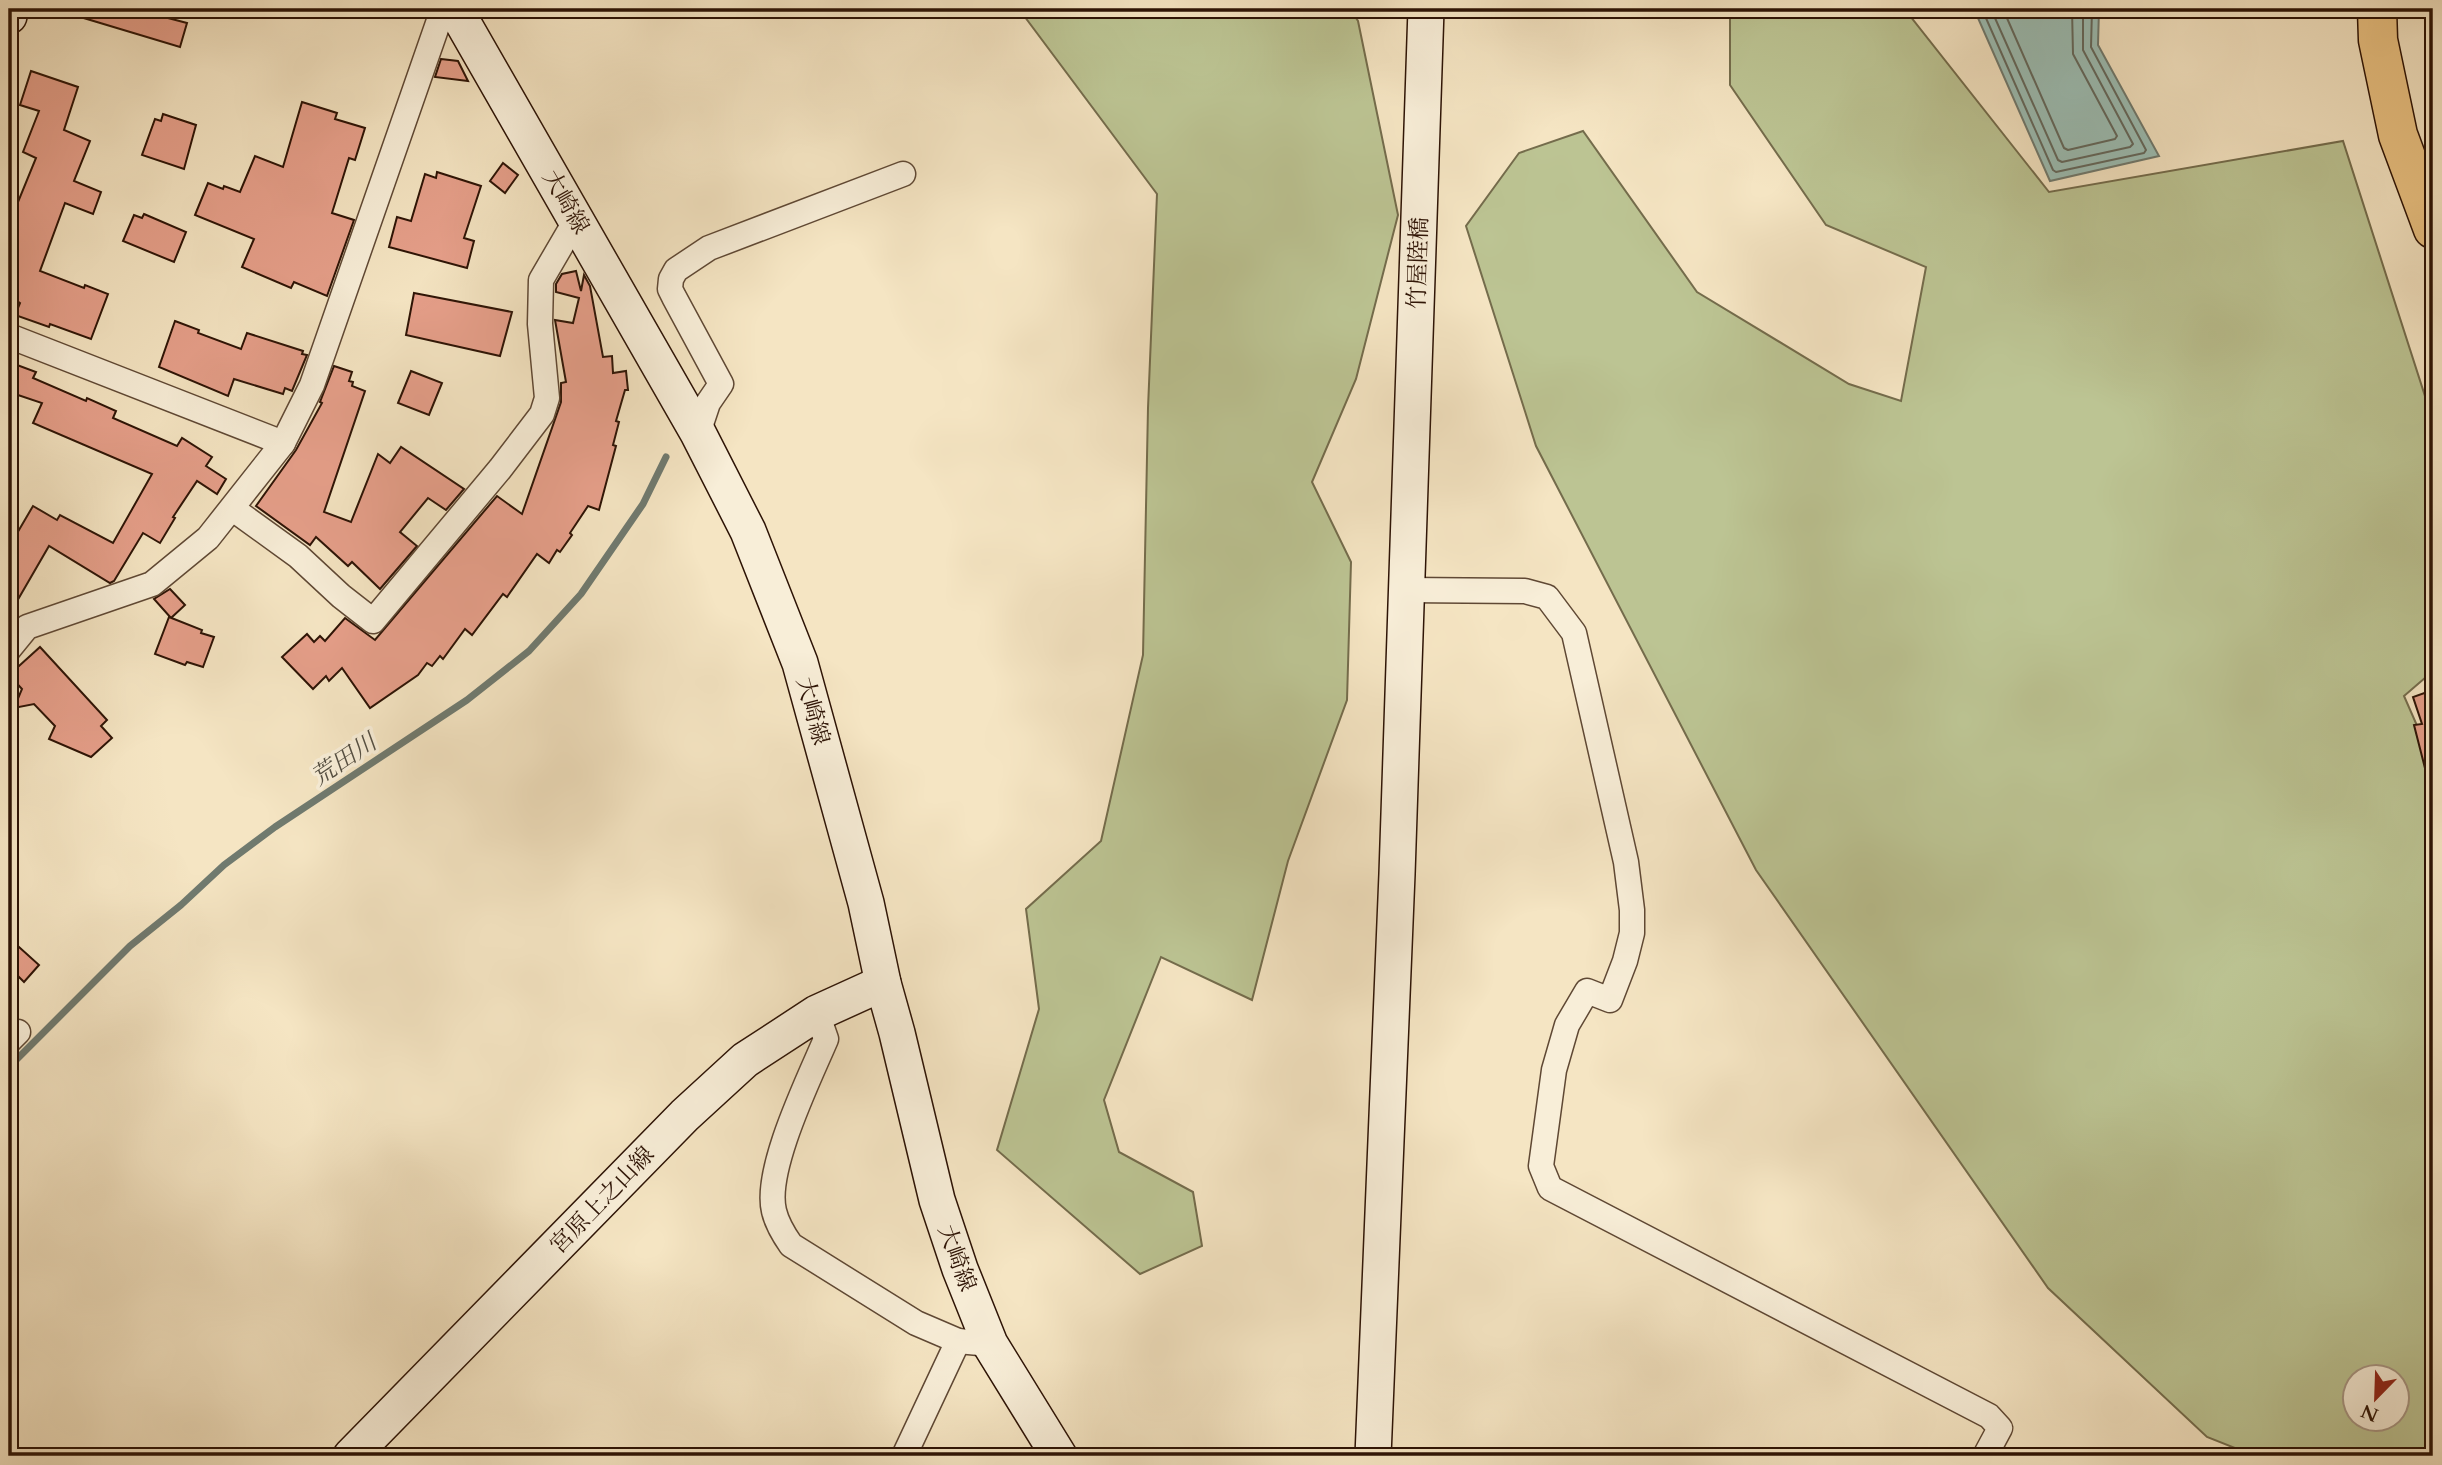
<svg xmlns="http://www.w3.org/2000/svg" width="2442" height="1465" viewBox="0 0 2442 1465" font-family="Cardo,'Noto Serif JP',serif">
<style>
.green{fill:#bcc493;stroke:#746c4c;stroke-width:2;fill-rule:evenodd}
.water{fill:#9cbfb6;stroke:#707a6f;stroke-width:2}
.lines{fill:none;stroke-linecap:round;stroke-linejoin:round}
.shore{stroke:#64695e;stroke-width:2}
.stream{stroke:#707a6f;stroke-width:7}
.building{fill:#e69f8a;stroke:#2d1305;stroke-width:2}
.street-casing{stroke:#5f4834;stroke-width:27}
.secondary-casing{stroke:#2d1305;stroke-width:38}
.highway-casing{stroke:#2d1305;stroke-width:41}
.street{stroke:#f8eed8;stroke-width:24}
.secondary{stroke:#f8eed8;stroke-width:35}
.highway{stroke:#eac282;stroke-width:38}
.labels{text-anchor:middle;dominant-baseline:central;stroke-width:7;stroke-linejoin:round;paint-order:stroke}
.street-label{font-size:23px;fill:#2d1305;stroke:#f8eed8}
.water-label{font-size:24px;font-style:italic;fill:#544f43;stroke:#f8eed8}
</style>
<rect width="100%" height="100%" fill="#f5e5c3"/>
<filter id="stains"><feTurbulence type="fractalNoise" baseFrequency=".00286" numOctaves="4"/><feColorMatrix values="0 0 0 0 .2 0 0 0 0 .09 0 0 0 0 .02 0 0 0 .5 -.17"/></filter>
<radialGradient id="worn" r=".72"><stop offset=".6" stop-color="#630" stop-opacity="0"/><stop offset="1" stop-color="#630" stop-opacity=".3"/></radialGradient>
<!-- green -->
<g class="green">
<path d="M 1019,9 L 1350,9 L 1358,21 L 1398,215 L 1356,379 L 1312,482 L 1351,562 L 1347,700 L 1288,861 L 1252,1000 L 1161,957 L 1104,1100 L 1119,1152 L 1193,1192 L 1202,1246 L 1140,1274 L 997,1150 L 1039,1009 L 1026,909 L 1101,841 L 1143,655 L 1148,408 L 1157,194 Z"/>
<path d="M 1730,9 L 1863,9 L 1910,16 L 2049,192 L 2343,141 L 2433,421 L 2433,671 L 2404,696 L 2433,762 L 2433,1456 L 2255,1456 L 2207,1437 L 2048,1288 L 1756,870 L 1536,446 L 1466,226 L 1519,153 L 1583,131 L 1697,292 L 1849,384 L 1901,401 L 1926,267 L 1826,225 L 1730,85 ZM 2354,1378 L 2396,1378 L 2396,1420 L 2354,1420 Z"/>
</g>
<!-- water -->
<path class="water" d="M 1974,9 L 2099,9 L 2098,45 L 2159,156 L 2050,181 Z"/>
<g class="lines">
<!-- shore -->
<g class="shore">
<path d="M 1982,9 L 2053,170 L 2056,172 L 2144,153 L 2146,150 L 2091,47 L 2092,9"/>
<path d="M 1991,9 L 2058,160 L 2062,162 L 2130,147 L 2133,144 L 2083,50 L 2083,9"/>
<path d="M 2003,9 L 2064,148 L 2068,150 L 2115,139 L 2117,136 L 2073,54 L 2072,9"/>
</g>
<!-- stream -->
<path class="stream" d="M 9,1067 L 130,946 L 181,905 L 224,865 L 275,827 L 467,700 L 529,651 L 581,594 L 643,504 L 666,457"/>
</g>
<!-- building -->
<g class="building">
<path d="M 68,9 L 171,9 L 168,18 L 187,23 L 180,47 L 67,13 Z"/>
<path d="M 441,59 L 458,61 L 468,81 L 435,77 Z"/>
<path d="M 31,71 L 78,87 L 64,130 L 90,141 L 74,181 L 101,192 L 93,214 L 65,203 L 40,271 L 84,288 L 85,285 L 108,294 L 91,339 L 50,324 L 49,327 L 15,315 L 20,303 L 9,295 L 9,204 L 16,207 L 36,158 L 23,152 L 39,111 L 20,105 Z"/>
<path d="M 302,102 L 337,113 L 335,119 L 365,128 L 355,160 L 349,158 L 332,213 L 354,220 L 327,296 L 294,282 L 291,288 L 242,267 L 254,239 L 195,215 L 208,183 L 223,189 L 224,186 L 240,192 L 255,156 L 283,167 Z"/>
<path d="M 163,114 L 196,125 L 184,169 L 142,155 L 155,119 L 161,121 Z"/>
<path d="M 503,163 L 518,175 L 505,193 L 490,181 Z"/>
<path d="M 437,172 L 481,186 L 464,238 L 474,241 L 467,268 L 389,247 L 397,217 L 411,221 L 425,174 L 436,178 Z"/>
<path d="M 144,214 L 186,232 L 174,262 L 123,241 L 134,215 L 142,218 Z"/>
<path d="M 576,271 L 581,291 L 584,275 L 590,286 L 603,357 L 612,356 L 613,373 L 626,371 L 628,390 L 625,390 L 616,421 L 619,422 L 613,445 L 616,446 L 599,510 L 588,506 L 570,533 L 572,535 L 560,552 L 557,550 L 549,563 L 537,554 L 507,597 L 503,594 L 472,635 L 465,629 L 443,659 L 440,656 L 432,666 L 427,663 L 418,675 L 370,708 L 342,668 L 329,681 L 326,676 L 313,689 L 282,657 L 307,634 L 314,642 L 320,636 L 325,641 L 345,618 L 375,640 L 497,496 L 522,514 L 561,402 L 561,383 L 566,382 L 555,320 L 573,323 L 579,298 L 556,292 L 556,284 L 562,274 Z"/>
<path d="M 414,293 L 512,312 L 500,356 L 406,335 Z"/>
<path d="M 175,321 L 199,330 L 198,333 L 241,349 L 247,333 L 303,351 L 302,354 L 307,355 L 292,391 L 285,388 L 283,394 L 234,379 L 228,396 L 159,367 Z"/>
<path d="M 9,362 L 36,372 L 33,378 L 86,401 L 87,398 L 116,411 L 113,418 L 177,446 L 182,438 L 212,457 L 206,466 L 226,479 L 217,494 L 197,481 L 173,517 L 175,518 L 160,543 L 143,533 L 114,581 L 110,583 L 49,546 L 9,615 L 9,547 L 33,506 L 57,520 L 60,515 L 113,543 L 152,474 L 33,423 L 42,403 L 9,392 Z"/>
<path d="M 334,366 L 352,372 L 349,381 L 353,382 L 352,386 L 365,391 L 324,512 L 351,522 L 378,454 L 390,463 L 401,447 L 464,489 L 446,510 L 428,498 L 400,532 L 417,546 L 380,589 L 352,562 L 348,566 L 316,537 L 310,545 L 256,506 L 296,450 L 322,403 L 320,402 Z"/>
<path d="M 411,371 L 442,383 L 429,415 L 398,403 Z"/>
<path d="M 170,589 L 185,605 L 171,618 L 154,599 Z"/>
<path d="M 169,617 L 202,630 L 201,633 L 214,637 L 203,667 L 187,662 L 185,665 L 155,654 Z"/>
<path d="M 40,647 L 107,720 L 101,726 L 112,738 L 91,757 L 49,739 L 55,726 L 34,704 L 14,708 L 22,689 L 9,675 Z"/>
<path d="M 2433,690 L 2433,776 L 2427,776 L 2414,725 L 2422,724 L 2413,697 Z"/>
<path d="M 9,938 L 39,965 L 24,982 L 19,977 L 9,989 Z"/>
</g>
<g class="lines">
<!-- street casing -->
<g class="street-casing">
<g id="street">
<path d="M 9,336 L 283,443"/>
<path d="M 698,433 L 708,403 L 721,384 L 674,297 L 670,289 L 671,279 L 676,270 L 709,248 L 903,174"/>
<path d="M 233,509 L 298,556 L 341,596 L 373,621 L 500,469 L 542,414 L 547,398 L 540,324 L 541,280 L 576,220"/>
<path d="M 1406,590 L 1525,591 L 1547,597 L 1574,633 L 1626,862 L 1632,910 L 1632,933 L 1625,961 L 1610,1000 L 1587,991 L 1567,1025 L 1554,1070 L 1541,1166 L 1550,1188 L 1989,1416 L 2000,1428 L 1985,1456"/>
<path d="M 9,649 L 27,627 L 152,584 L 208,538 L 283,443 L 312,385 L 443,9"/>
<path d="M 817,1013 L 826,1039 C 809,1079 764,1170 774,1211 C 777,1224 784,1235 791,1245 L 916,1323 L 958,1341 L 990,1344"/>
<path d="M 9,1041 L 18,1032"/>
<path d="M 904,1456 L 958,1341"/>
</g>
</g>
<!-- secondary casing -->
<g class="secondary-casing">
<g id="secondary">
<path d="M 455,9 L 698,433 L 748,531 L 800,663 L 866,903 L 883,983 L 897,1033 L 937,1200 L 960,1269 L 990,1344 L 1059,1456"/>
<path d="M 9,16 L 10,9"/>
<path d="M 351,1456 L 685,1115 L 745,1060 L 817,1013 L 883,983"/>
<path d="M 1373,1456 L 1397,874 L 1426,9"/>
</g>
</g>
<!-- highway casing -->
<g class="highway-casing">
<path id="highway" d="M 2377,9 L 2378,40 L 2398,135 L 2433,229"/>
</g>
<!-- street -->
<use href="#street" class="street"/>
<!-- secondary -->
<use href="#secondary" class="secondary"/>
<!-- highway -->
<use href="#highway" class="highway"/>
</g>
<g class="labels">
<!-- street labels -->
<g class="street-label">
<text transform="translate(566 202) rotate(60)">大崎線</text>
<text transform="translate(1418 263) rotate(-88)">竹屋陸橋</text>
<text transform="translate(813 711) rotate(75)">大崎線</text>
<text transform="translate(602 1200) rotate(-46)">宮原上之山線</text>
<text transform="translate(957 1258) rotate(70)">大崎線</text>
</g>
<!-- water labels -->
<g class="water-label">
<text transform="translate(344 760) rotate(-34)">荒田川</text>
</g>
</g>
<!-- margin -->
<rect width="2442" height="1465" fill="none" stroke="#f5e5c3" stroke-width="35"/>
<rect x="10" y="10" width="2421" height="1444" fill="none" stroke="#2d1305" stroke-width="3.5"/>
<rect x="18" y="18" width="2407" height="1430" fill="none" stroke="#2d1305" stroke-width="2"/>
<!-- north arrow -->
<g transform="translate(2376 1398) rotate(203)"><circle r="33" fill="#f8eed8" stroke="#a79684" stroke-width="2"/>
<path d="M0-5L12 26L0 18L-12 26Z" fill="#8f2418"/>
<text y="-10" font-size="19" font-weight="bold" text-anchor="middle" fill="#2d1305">N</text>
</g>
<rect width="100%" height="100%" filter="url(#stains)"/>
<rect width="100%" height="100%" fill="url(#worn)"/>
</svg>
